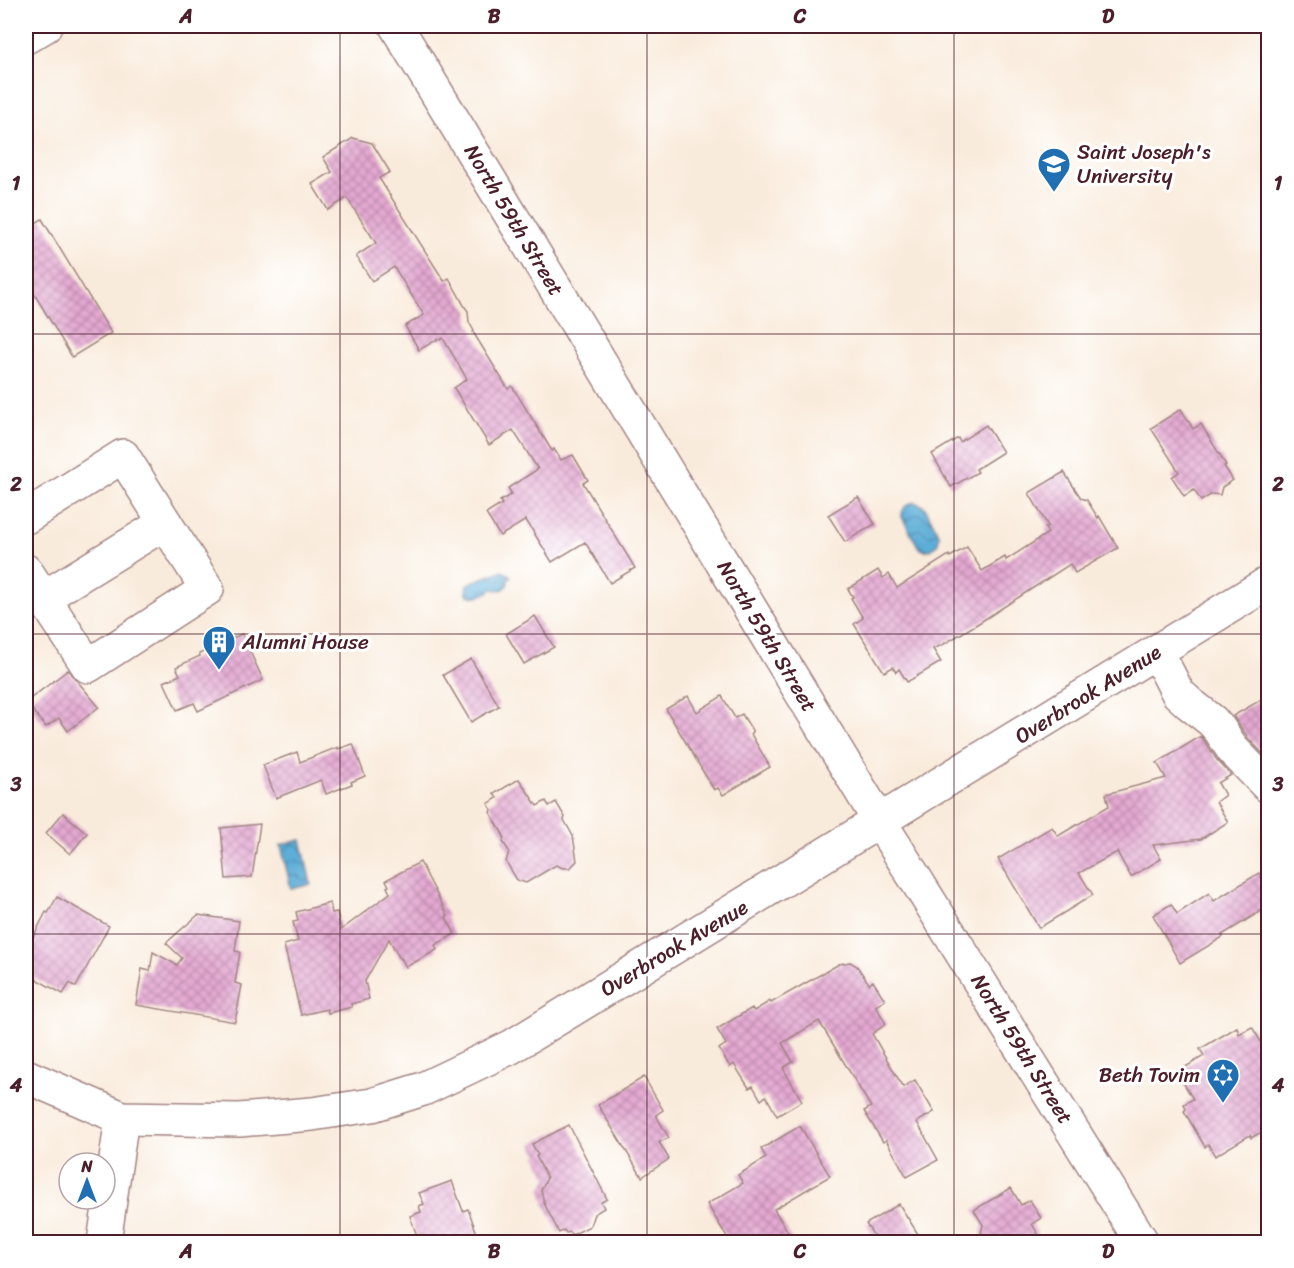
<svg xmlns="http://www.w3.org/2000/svg" width="1294" height="1268" viewBox="0 0 1294 1268" font-family="Sriracha,sans-serif">
<style>
.water{fill:url(#water-waves);stroke:#536681;stroke-width:1.5}
.building{fill:url(#building-cross-hatch)}
.lines{fill:none;stroke-linecap:round;stroke-linejoin:round}
.minor-casing{stroke:#a28583;stroke-width:36}
.highway-casing{stroke:#a28583;stroke-width:36}
.minor{stroke:#fff;stroke-width:33}
.highway{stroke:#fff;stroke-width:33}
.grid{fill:none;stroke:#4a1f2b;stroke-width:1.5;stroke-opacity:0.55}
.labels{text-anchor:middle;dominant-baseline:central;stroke-width:6;stroke-linejoin:round;paint-order:stroke}
.poi-label{font-size:21px;fill:#4a1f2b;stroke:#fff;text-anchor:start}
.street-label{font-size:21px;fill:#4a1f2b;stroke:#fff}
.neatline{fill:none;stroke:#4a1f2b;stroke-width:2}
.grid-label{font-size:20px;text-anchor:middle;font-weight:bold;fill:#4a1f2b}
</style>
<defs>
<pattern id="water-waves" width="16" height="10" patternUnits="userSpaceOnUse" patternTransform="scale(1.5)"><rect width="16" height="10" fill="#5cadd7"/><path d="M0 5q4-4 8 0t8 0" fill="none" stroke="#4e8caf"/></pattern>
<pattern id="building-cross-hatch" width="8" height="8" patternUnits="userSpaceOnUse" patternTransform="scale(1.5)"><rect width="8" height="8" fill="#e4a9d2"/><path d="M0 0l8 8M0 8l8-8" fill="none" stroke="#bb89ab"/></pattern>
</defs>
<rect width="100%" height="100%" fill="#fff"/>
<filter id="ink" filterUnits="userSpaceOnUse"><feTurbulence type="fractalNoise" baseFrequency=".0167" numOctaves="2"/><feDisplacementMap in="SourceGraphic" scale="12" xChannelSelector="R" yChannelSelector="G"/><feConvolveMatrix kernelMatrix="1 2 1 2 8 2 1 2 1" color-interpolation-filters="sRGB"/></filter>
<filter id="wash" filterUnits="userSpaceOnUse"><feTurbulence type="fractalNoise" baseFrequency=".008" numOctaves="4" result="noise"/><feDisplacementMap in="SourceGraphic" scale="24" xChannelSelector="R" yChannelSelector="G"/><feGaussianBlur stdDeviation="1.35" result="paint"/><feColorMatrix in="noise" values="0 0 0 0 0 0 0 0 0 0 0 0 0 0 0 0 0 1.4 0 .05"/><feComposite in="paint" operator="in"/></filter>
<g filter="url(#wash)">
<rect width="100%" height="100%" fill="#f9ebdb"/>
<!-- water -->
<g class="water">
<path d="M 914,502 L 924,506 L 939,534 C 940,546 931,554 919,548 L 902,517 C 902,508 906,504 914,502 Z"/>
<path d="M 501,571 L 509,574 L 511,577 L 508,580 C 508,590 501,591 493,589 C 486,594 476,599 468,595 L 466,591 L 467,584 Z"/>
<path d="M 301,840 L 311,884 L 291,889 L 281,845 Z"/>
</g>
<g id="blocks">
<!-- building -->
<g class="building">
<path d="M 353,138 L 372,143 L 390,172 L 379,178 L 444,281 L 449,278 L 465,307 L 468,311 L 469,322 L 474,331 L 473,332 L 508,389 L 512,386 L 552,451 L 554,449 L 561,460 L 573,455 L 588,480 L 583,483 L 635,568 L 610,583 L 585,542 L 552,562 L 526,520 L 500,536 L 486,514 L 502,504 L 500,501 L 512,494 L 508,488 L 538,469 L 513,430 L 489,445 L 454,388 L 467,379 L 443,338 L 440,340 L 438,339 L 419,350 L 405,326 L 424,315 L 394,267 L 372,281 L 356,256 L 376,243 L 347,198 L 328,210 L 312,184 L 332,172 L 323,157 Z"/>
<path d="M 42,219 L 111,333 L 72,357 L 26,280 L 26,229 Z"/>
<path d="M 1181,409 L 1193,429 L 1201,424 L 1226,465 L 1224,466 L 1233,480 L 1222,487 L 1220,495 L 1212,494 L 1201,501 L 1194,490 L 1184,496 L 1172,477 L 1179,472 L 1151,428 Z"/>
<path d="M 986,425 L 1003,452 L 976,469 L 978,472 L 951,487 L 932,454 L 958,438 L 960,442 Z"/>
<path d="M 1064,472 L 1081,498 L 1087,500 L 1098,518 L 1099,516 L 1118,548 L 1075,573 L 1070,564 L 982,621 L 944,644 L 933,649 L 941,662 L 907,682 L 899,669 L 896,672 L 893,667 L 884,672 L 854,624 L 863,618 L 851,598 L 853,597 L 848,589 L 878,570 L 883,578 L 889,574 L 897,588 L 949,555 L 950,557 L 967,547 L 982,571 L 1005,557 L 1006,560 L 1048,533 L 1045,528 L 1048,526 L 1029,493 Z"/>
<path d="M 858,497 L 875,524 L 845,542 L 828,515 Z"/>
<path d="M 535,616 L 554,647 L 524,664 L 506,634 Z"/>
<path d="M 242,634 L 263,680 L 198,711 L 194,703 L 177,710 L 164,682 L 180,675 L 176,667 L 200,656 L 199,654 L 212,648 L 212,646 Z"/>
<path d="M 471,659 L 499,706 L 471,722 L 443,675 Z"/>
<path d="M 68,670 L 99,707 L 68,731 L 59,718 L 46,727 L 26,702 Z"/>
<path d="M 1269,695 L 1269,754 L 1265,756 L 1248,738 L 1233,716 Z"/>
<path d="M 688,696 L 697,712 L 722,696 L 735,718 L 742,714 L 753,732 L 751,734 L 770,767 L 723,795 L 718,788 L 714,790 L 666,709 Z"/>
<path d="M 1201,736 L 1217,760 L 1231,775 L 1218,783 L 1225,795 L 1216,802 L 1228,822 L 1201,839 L 1153,845 L 1161,859 L 1131,877 L 1117,852 L 1079,873 L 1093,895 L 1039,928 L 998,859 L 1052,827 L 1058,836 L 1109,806 L 1106,794 L 1166,778 L 1157,763 Z"/>
<path d="M 353,744 L 365,776 L 351,782 L 352,784 L 326,794 L 321,780 L 276,798 L 263,765 L 297,752 L 300,762 L 338,747 L 338,749 Z"/>
<path d="M 519,779 L 537,806 L 546,801 L 549,806 L 556,802 L 565,817 L 564,820 L 573,836 L 577,861 L 570,868 L 563,868 L 556,865 L 526,883 L 517,880 L 506,862 L 509,851 L 503,842 L 504,836 L 490,812 L 492,810 L 488,804 L 497,798 L 494,794 Z"/>
<path d="M 63,813 L 87,833 L 70,854 L 46,833 Z"/>
<path d="M 260,824 L 252,877 L 226,879 L 221,828 Z"/>
<path d="M 420,862 L 448,916 L 446,917 L 455,934 L 435,945 L 437,950 L 406,967 L 401,958 L 400,959 L 389,939 L 365,981 L 369,999 L 351,1004 L 352,1007 L 328,1013 L 327,1009 L 301,1015 L 284,945 L 298,941 L 293,922 L 298,921 L 296,912 L 330,903 L 332,913 L 337,912 L 341,930 L 390,893 L 387,887 L 389,886 L 386,880 Z"/>
<path d="M 1259,873 L 1269,888 L 1269,906 L 1222,935 L 1223,937 L 1180,963 L 1153,915 L 1171,904 L 1177,914 L 1209,893 L 1214,901 Z"/>
<path d="M 57,897 L 109,926 L 76,987 L 70,983 L 63,994 L 32,977 L 35,971 L 26,965 L 26,951 L 46,912 L 48,913 Z"/>
<path d="M 198,915 L 239,921 L 235,951 L 240,952 L 235,983 L 242,985 L 235,1022 L 136,1005 L 142,969 L 150,971 L 153,952 L 177,965 L 182,958 L 166,943 Z"/>
<path d="M 850,962 L 857,966 L 869,984 L 873,981 L 885,1000 L 876,1006 L 886,1024 L 872,1034 L 903,1087 L 915,1080 L 934,1112 L 917,1122 L 938,1160 L 907,1177 L 886,1140 L 883,1142 L 864,1111 L 871,1107 L 819,1021 L 782,1043 L 793,1062 L 783,1068 L 802,1101 L 777,1116 L 766,1096 L 761,1100 L 753,1086 L 749,1088 L 734,1064 L 730,1067 L 719,1049 L 726,1044 L 717,1029 L 752,1008 L 754,1011 L 770,1001 L 771,1003 L 839,964 Z"/>
<path d="M 1237,1027 L 1239,1034 L 1252,1027 L 1269,1055 L 1269,1128 L 1251,1138 L 1250,1135 L 1215,1156 L 1208,1144 L 1205,1147 L 1184,1111 L 1186,1109 L 1184,1104 L 1193,1099 L 1177,1072 L 1204,1056 L 1200,1049 Z"/>
<path d="M 644,1077 L 663,1110 L 656,1115 L 669,1138 L 659,1142 L 669,1159 L 642,1177 L 598,1105 Z"/>
<path d="M 569,1125 L 607,1199 L 601,1202 L 604,1208 L 594,1214 L 590,1226 L 572,1235 L 570,1232 L 566,1233 L 564,1230 L 559,1233 L 544,1203 L 541,1190 L 547,1178 L 536,1156 L 538,1155 L 532,1144 Z"/>
<path d="M 800,1126 L 830,1176 L 774,1209 L 794,1242 L 730,1242 L 707,1204 L 743,1183 L 738,1175 L 766,1158 L 761,1149 Z"/>
<path d="M 452,1181 L 463,1211 L 468,1209 L 480,1242 L 419,1242 L 410,1216 L 421,1212 L 419,1206 L 424,1204 L 419,1193 Z"/>
<path d="M 1011,1188 L 1021,1205 L 1030,1200 L 1041,1218 L 1032,1224 L 1043,1242 L 987,1242 L 981,1233 L 983,1225 L 974,1210 Z"/>
<path d="M 899,1204 L 923,1242 L 878,1242 L 866,1224 Z"/>
</g>
</g>
</g>
<g filter="url(#ink)">
<use href="#blocks" fill-opacity="0" stroke="#a28583" stroke-width="1.5"/>
<g class="lines">
<!-- minor casing -->
<g class="minor-casing">
<g id="minor">
<path d="M 396,26 L 880,822 L 1142,1242"/>
<path d="M 26,517 L 123,456 L 207,589 L 88,666 L 26,571"/>
<path d="M 43,598 L 165,523"/>
<path d="M 1157,652 L 1178,693 L 1189,703 L 1212,721 L 1220,730 L 1233,750 L 1268,786"/>
<path d="M 26,1076 L 122,1118 L 239,1120 L 312,1114 L 372,1105 L 423,1089 L 511,1047 L 1268,583"/>
<path d="M 104,1242 L 122,1118"/>
</g>
</g>
<!-- highway casing -->
<g class="highway-casing">
<path id="highway" d="M 26,37 L 45,26"/>
</g>
<!-- minor -->
<use href="#minor" class="minor"/>
<!-- highway -->
<use href="#highway" class="highway"/>
</g>
</g>
<!-- grid -->
<path class="grid" d="M 340,26 L 340,1242M 647,26 L 647,1242M 954,26 L 954,1242M 26,334 L 1268,334M 26,634 L 1268,634M 26,934 L 1268,934"/>
<!-- icons -->
<defs>
<g id="university-pin" transform="scale(1.725)"><path d="M0 17L-7.5 6A9.5 9.5 0 1 1 7.5 6Z" fill="#1f6fb2" stroke="#fff"/><path d="M0-5L7-2L0 1L-7-2ZM-4 1L0 2.5L4 1V4Q0 6-4 4Z" fill="#fff"/></g>
<g id="building-pin" transform="scale(1.725)"><path d="M0 17L-7.5 6A9.5 9.5 0 1 1 7.5 6Z" fill="#1f6fb2" stroke="#fff"/><path d="M-4-6H4V6H1V3H-1V6H-4ZM-2.5-4.3h1.7v1.8h-1.7ZM.8-4.3h1.7v1.8H.8ZM-2.5-1h1.7V.8h-1.7ZM.8-1h1.7V.8H.8Z" fill="#fff"/></g>
<g id="synagogue-pin" transform="scale(1.725)"><path d="M0 17L-7.5 6A9.5 9.5 0 1 1 7.5 6Z" fill="#1f6fb2" stroke="#fff"/><path d="M0-6.5L5.6 3.2H-5.6ZM0 6.5L5.6-3.2H-5.6Z" fill="#fff"/></g>
</defs>
<g fill-rule="evenodd">
<use href="#university-pin" x="1054" y="164"/>
<use href="#building-pin" x="219" y="642"/>
<use href="#synagogue-pin" x="1223" y="1075"/>
</g>
<g class="labels">
<!-- poi labels -->
<g class="poi-label">
<text x="1077" y="152">Saint Joseph's<tspan x="1077" dy="24">University</tspan></text>
<text x="242" y="642">Alumni House</text>
<text x="1200" y="1075" text-anchor="end">Beth Tovim</text>
</g>
<!-- street labels -->
<g class="street-label">
<text transform="translate(514 220) rotate(59)">North 59th Street</text>
<text transform="translate(767 636) rotate(59)">North 59th Street</text>
<text transform="translate(1088 694) rotate(-32)">Overbrook Avenue</text>
<text transform="translate(674 948) rotate(-31)">Overbrook Avenue</text>
<text transform="translate(1022 1049) rotate(58)">North 59th Street</text>
</g>
</g>
<!-- margin -->
<rect width="1294" height="1268" fill="none" stroke="#fff" stroke-width="66"/>
<!-- north arrow -->
<g transform="translate(87 1181)"><circle r="28" fill="#ffffff" stroke="#b7a5aa" stroke-width="1.5"/>
<path d="M0-4.5L10 22L0 15L-10 22Z" fill="#1f6fb2"/>
<text y="-9" font-size="16" font-weight="bold" text-anchor="middle" fill="#4a1f2b">N</text>
</g>
<rect x="33" y="33" width="1228" height="1202" class="neatline"/>
<g class="grid-label">
<text x="186" y="23">A</text>
<text x="494" y="23">B</text>
<text x="800" y="23">C</text>
<text x="1108" y="23">D</text>
<text x="16" y="190">1</text>
<text x="1278" y="190">1</text>
<text x="16" y="491">2</text>
<text x="1278" y="491">2</text>
<text x="16" y="791">3</text>
<text x="1278" y="791">3</text>
<text x="16" y="1092">4</text>
<text x="1278" y="1092">4</text>
<text x="186" y="1258">A</text>
<text x="494" y="1258">B</text>
<text x="800" y="1258">C</text>
<text x="1108" y="1258">D</text>
</g>
</svg>
